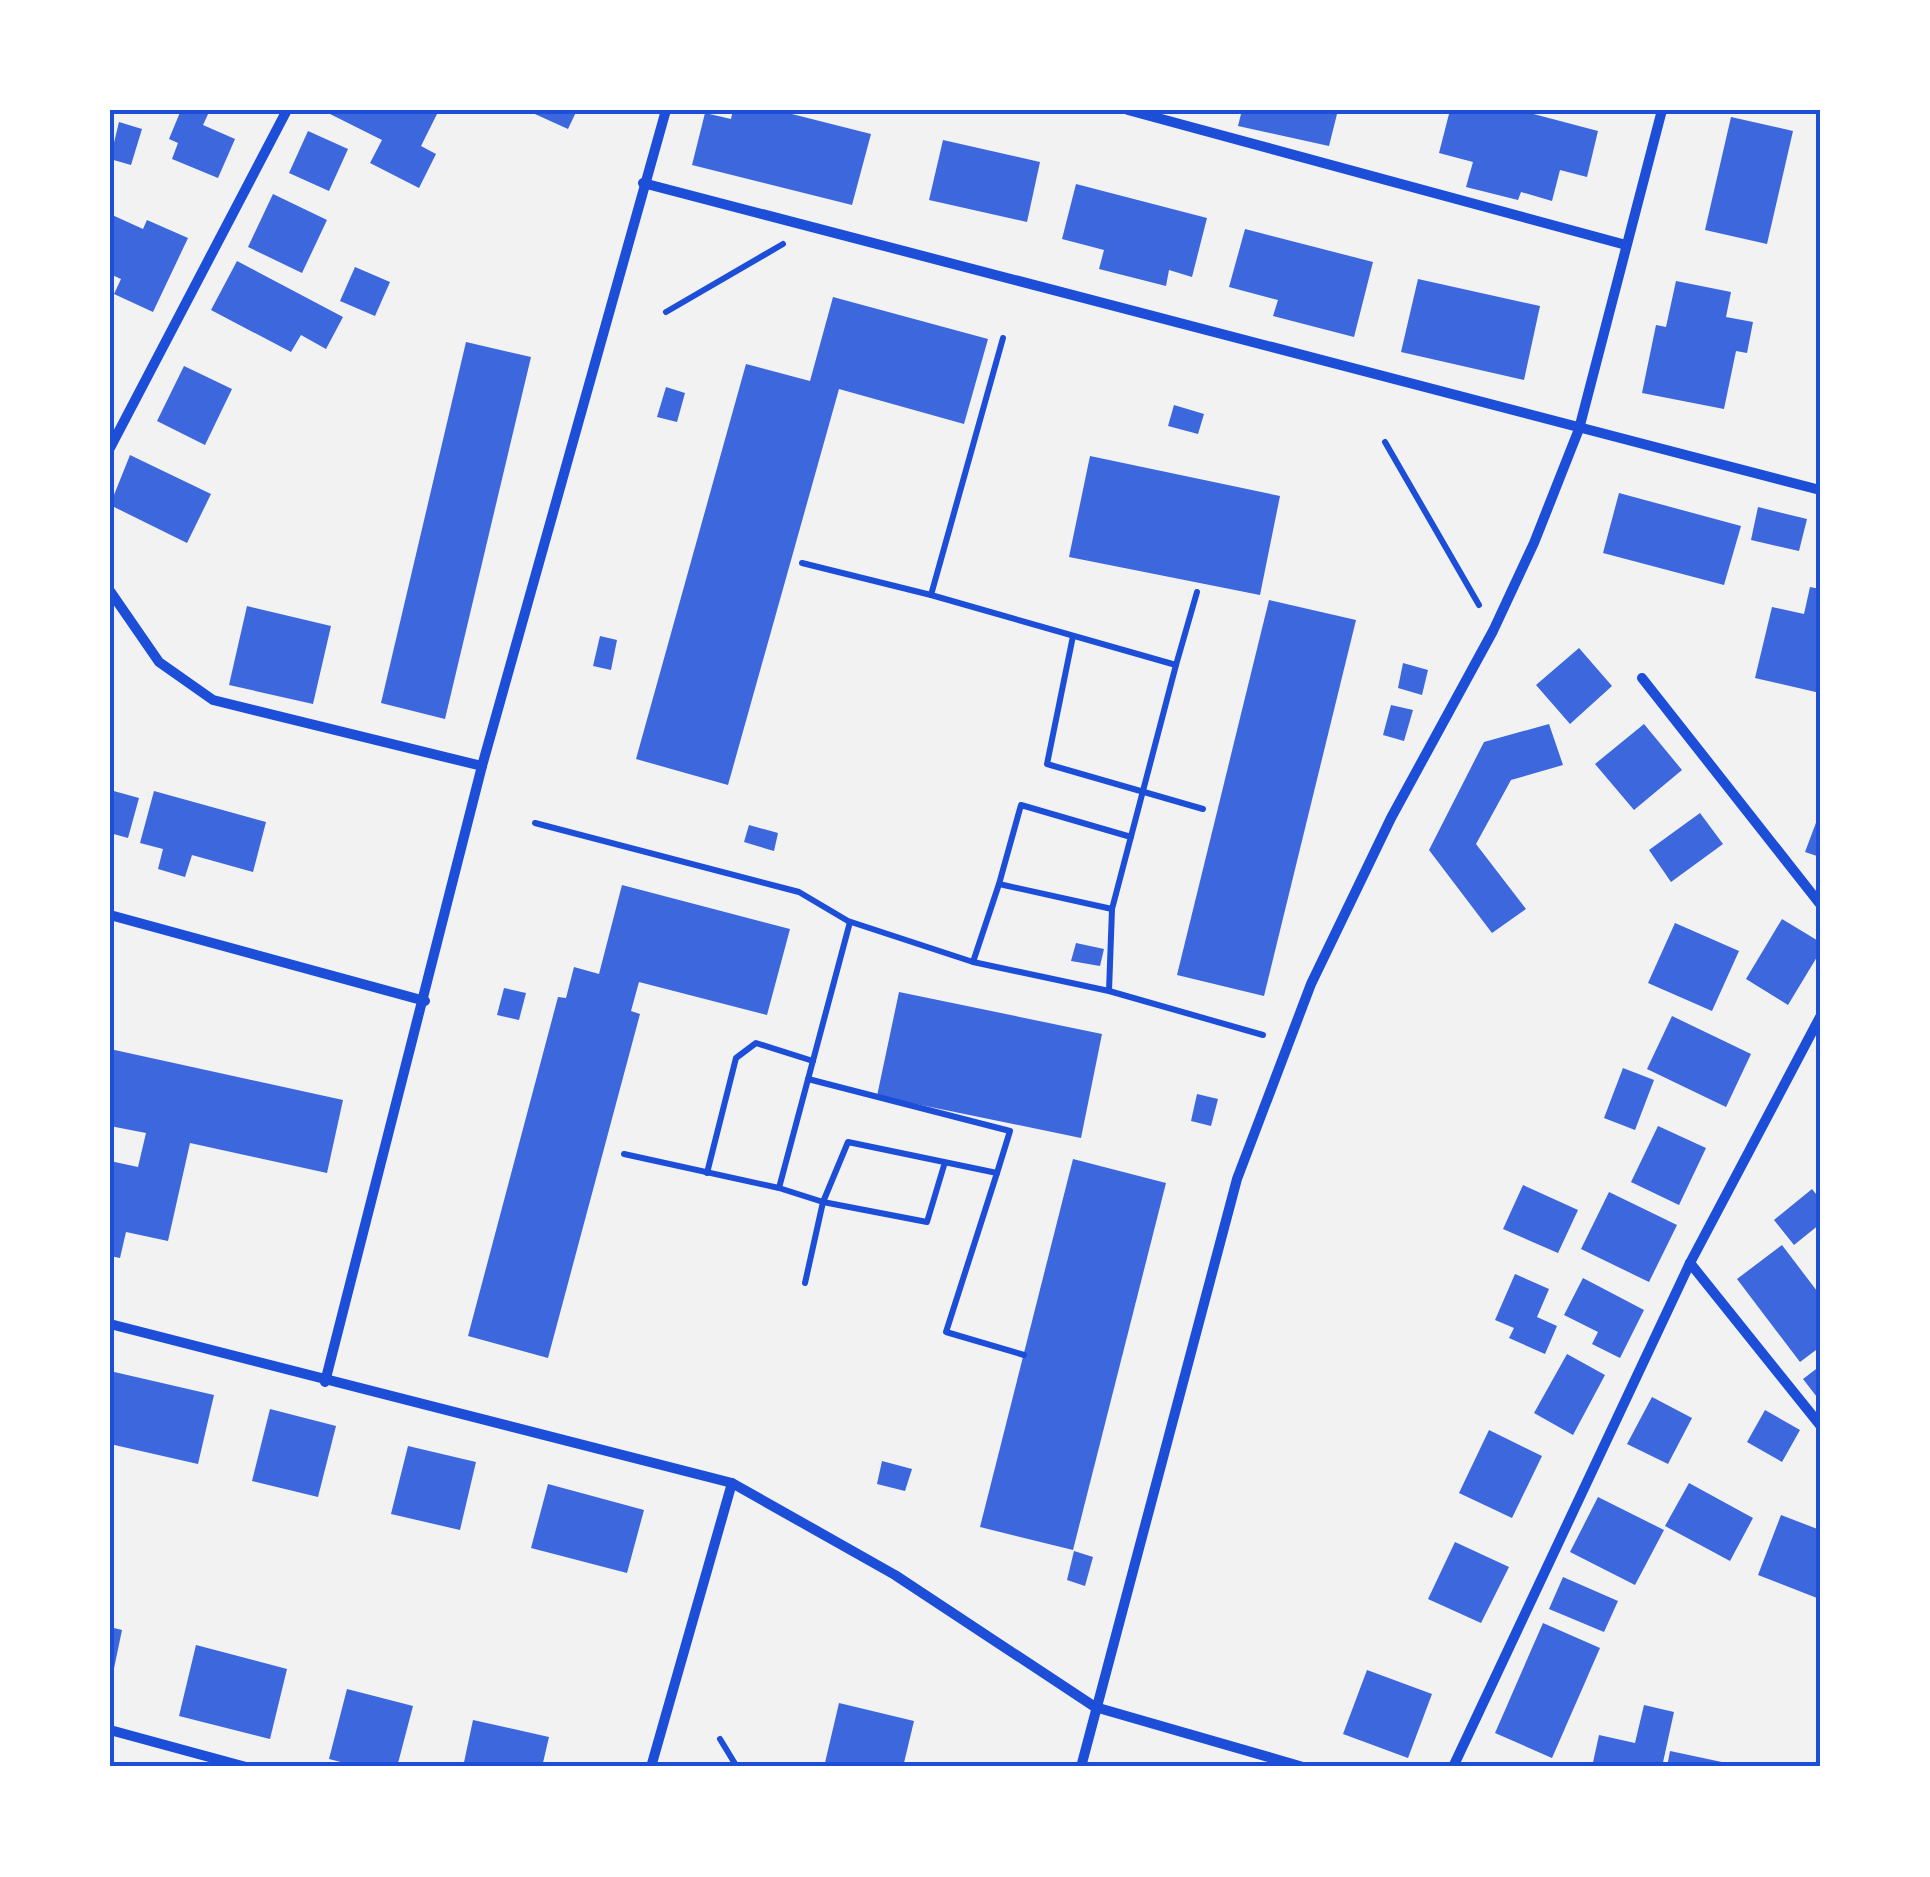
<svg xmlns="http://www.w3.org/2000/svg" width="1930" height="1877" viewBox="0 0 1930 1877" font-family="'Noto Sans',sans-serif">
<style>
.building{fill:#3d67dc}
.lines{fill:none;stroke-linecap:round;stroke-linejoin:round}
.path{stroke:#1d4ed8;stroke-width:6}
.minor{stroke:#1d4ed8;stroke-width:10}
.neatline{fill:none;stroke:#1d4ed8;stroke-width:4}
</style>
<rect width="100%" height="100%" fill="#f2f2f2"/>
<!-- building -->
<g class="building">
<path d="M 181,110 L 209,112 L 203,125 L 235,139 L 218,178 L 172,159 L 178,143 L 169,139 Z"/>
<path d="M 322,110 L 439,110 L 421,146 L 436,154 L 419,188 L 370,163 L 382,140 Z"/>
<path d="M 526,110 L 577,110 L 568,129 Z"/>
<path d="M 733,110 L 776,110 L 871,134 L 852,205 L 692,165 L 705,113 L 731,119 Z"/>
<path d="M 1242,110 L 1338,110 L 1329,146 L 1238,126 Z"/>
<path d="M 1450,110 L 1518,110 L 1598,131 L 1587,177 L 1560,170 L 1552,201 L 1521,192 L 1518,200 L 1466,187 L 1473,162 L 1439,153 Z"/>
<path d="M 1731,117 L 1793,131 L 1767,244 L 1705,230 Z"/>
<path d="M 119,122 L 142,129 L 131,165 L 110,159 Z"/>
<path d="M 308,131 L 348,149 L 329,191 L 289,173 Z"/>
<path d="M 943,140 L 1040,162 L 1027,222 L 929,200 Z"/>
<path d="M 1076,184 L 1207,218 L 1192,277 L 1169,270 L 1166,286 L 1099,269 L 1104,250 L 1062,239 Z"/>
<path d="M 273,194 L 327,220 L 302,273 L 248,247 Z"/>
<path d="M 110,214 L 143,229 L 147,220 L 188,238 L 153,312 L 114,294 L 121,279 L 110,274 Z"/>
<path d="M 1245,229 L 1373,262 L 1354,337 L 1273,316 L 1278,300 L 1229,287 Z"/>
<path d="M 237,261 L 343,317 L 326,349 L 301,335 L 291,352 L 211,310 Z"/>
<path d="M 355,267 L 390,282 L 375,316 L 340,301 Z"/>
<path d="M 1418,279 L 1540,306 L 1524,380 L 1401,352 Z"/>
<path d="M 1676,281 L 1731,292 L 1726,317 L 1753,322 L 1747,353 L 1736,351 L 1724,409 L 1642,393 L 1656,325 L 1666,327 Z"/>
<path d="M 833,297 L 988,339 L 964,424 L 839,389 L 728,785 L 636,759 L 746,364 L 810,381 Z"/>
<path d="M 466,342 L 531,357 L 445,719 L 381,703 Z"/>
<path d="M 184,366 L 232,389 L 205,445 L 157,421 Z"/>
<path d="M 666,387 L 685,393 L 677,422 L 657,417 Z"/>
<path d="M 1174,405 L 1204,414 L 1198,434 L 1168,426 Z"/>
<path d="M 130,455 L 211,494 L 187,543 L 110,505 Z"/>
<path d="M 1090,456 L 1280,496 L 1260,595 L 1069,557 Z"/>
<path d="M 1619,493 L 1741,526 L 1724,585 L 1603,553 Z"/>
<path d="M 1758,507 L 1807,519 L 1799,551 L 1751,540 Z"/>
<path d="M 1810,587 L 1820,589 L 1820,693 L 1755,678 L 1772,607 L 1804,614 Z"/>
<path d="M 1269,600 L 1356,620 L 1264,996 L 1177,975 Z"/>
<path d="M 247,606 L 331,626 L 313,704 L 229,685 Z"/>
<path d="M 600,636 L 617,640 L 611,670 L 593,666 Z"/>
<path d="M 1579,648 L 1612,686 L 1570,724 L 1536,685 Z"/>
<path d="M 1403,663 L 1428,670 L 1422,695 L 1398,688 Z"/>
<path d="M 1391,705 L 1413,710 L 1404,741 L 1383,735 Z"/>
<path d="M 1549,724 L 1563,765 L 1511,780 L 1476,844 L 1526,909 L 1492,933 L 1429,850 L 1484,742 Z"/>
<path d="M 1644,724 L 1682,770 L 1634,810 L 1595,764 Z"/>
<path d="M 110,790 L 139,798 L 128,838 L 110,833 Z"/>
<path d="M 154,791 L 266,822 L 253,872 L 192,855 L 185,877 L 158,869 L 163,849 L 140,843 Z"/>
<path d="M 1820,812 L 1820,857 L 1805,852 Z"/>
<path d="M 1700,813 L 1723,844 L 1671,882 L 1649,850 Z"/>
<path d="M 749,825 L 778,833 L 774,851 L 744,842 Z"/>
<path d="M 622,885 L 790,929 L 767,1015 L 639,982 L 631,1011 L 640,1014 L 548,1358 L 468,1336 L 558,997 L 566,998 L 574,967 L 599,974 Z"/>
<path d="M 1782,919 L 1820,942 L 1820,952 L 1788,1005 L 1746,979 Z"/>
<path d="M 1675,923 L 1739,951 L 1712,1011 L 1648,983 Z"/>
<path d="M 1076,943 L 1104,949 L 1100,966 L 1071,961 Z"/>
<path d="M 504,988 L 526,993 L 519,1020 L 497,1015 Z"/>
<path d="M 899,992 L 1102,1034 L 1081,1138 L 877,1096 Z"/>
<path d="M 1672,1016 L 1751,1054 L 1726,1107 L 1647,1069 Z"/>
<path d="M 110,1049 L 343,1100 L 327,1173 L 190,1143 L 168,1241 L 126,1232 L 120,1258 L 110,1256 L 110,1161 L 138,1167 L 146,1133 L 110,1126 Z"/>
<path d="M 1623,1068 L 1654,1080 L 1635,1130 L 1604,1118 Z"/>
<path d="M 1197,1094 L 1218,1099 L 1211,1126 L 1191,1121 Z"/>
<path d="M 1658,1126 L 1706,1148 L 1679,1205 L 1631,1182 Z"/>
<path d="M 1073,1159 L 1166,1183 L 1073,1550 L 980,1527 Z"/>
<path d="M 1523,1185 L 1578,1210 L 1558,1253 L 1503,1229 Z"/>
<path d="M 1812,1189 L 1820,1199 L 1820,1224 L 1794,1245 L 1774,1220 Z"/>
<path d="M 1609,1192 L 1677,1225 L 1649,1282 L 1581,1249 Z"/>
<path d="M 1782,1245 L 1820,1295 L 1820,1347 L 1800,1362 L 1737,1279 Z"/>
<path d="M 1515,1274 L 1549,1289 L 1537,1317 L 1557,1326 L 1545,1354 L 1509,1338 L 1514,1328 L 1495,1320 Z"/>
<path d="M 1583,1278 L 1644,1310 L 1620,1358 L 1592,1344 L 1598,1332 L 1564,1315 Z"/>
<path d="M 1567,1354 L 1605,1375 L 1573,1435 L 1534,1413 Z"/>
<path d="M 1820,1366 L 1820,1401 L 1803,1379 Z"/>
<path d="M 110,1371 L 214,1395 L 198,1464 L 110,1444 Z"/>
<path d="M 1652,1397 L 1692,1418 L 1668,1464 L 1627,1444 Z"/>
<path d="M 270,1409 L 336,1426 L 318,1497 L 252,1481 Z"/>
<path d="M 1765,1410 L 1800,1430 L 1782,1462 L 1747,1442 Z"/>
<path d="M 1489,1430 L 1542,1456 L 1512,1518 L 1459,1493 Z"/>
<path d="M 408,1446 L 476,1462 L 460,1530 L 391,1514 Z"/>
<path d="M 882,1461 L 912,1469 L 905,1491 L 877,1484 Z"/>
<path d="M 1689,1483 L 1753,1518 L 1730,1561 L 1665,1526 Z"/>
<path d="M 548,1484 L 644,1510 L 627,1573 L 531,1548 Z"/>
<path d="M 1598,1497 L 1664,1530 L 1635,1585 L 1570,1552 Z"/>
<path d="M 1781,1515 L 1820,1530 L 1817,1598 L 1758,1575 Z"/>
<path d="M 1455,1542 L 1509,1567 L 1481,1623 L 1428,1599 Z"/>
<path d="M 1074,1551 L 1093,1557 L 1085,1586 L 1067,1580 Z"/>
<path d="M 1563,1577 L 1618,1601 L 1604,1632 L 1549,1609 Z"/>
<path d="M 1543,1623 L 1600,1648 L 1552,1758 L 1495,1733 Z"/>
<path d="M 110,1627 L 122,1630 L 112,1678 L 110,1678 Z"/>
<path d="M 196,1645 L 287,1669 L 270,1739 L 179,1716 Z"/>
<path d="M 1367,1670 L 1432,1694 L 1408,1758 L 1343,1734 Z"/>
<path d="M 347,1689 L 413,1706 L 397,1767 L 360,1767 L 329,1759 Z"/>
<path d="M 839,1703 L 914,1721 L 903,1767 L 824,1767 Z"/>
<path d="M 1644,1705 L 1674,1712 L 1662,1767 L 1592,1767 L 1599,1735 L 1635,1743 Z"/>
<path d="M 473,1720 L 549,1737 L 542,1767 L 463,1767 Z"/>
<path d="M 1670,1751 L 1736,1765 L 1736,1767 L 1667,1767 Z"/>
</g>
<g class="lines">
<!-- path -->
<g class="path">
<path d="M 666,312 L 783,244"/>
<path d="M 1385,442 L 1479,605"/>
<path d="M 802,563 L 931,595 L 1003,338"/>
<path d="M 931,595 L 1176,665 L 1197,592"/>
<path d="M 1073,636 L 1047,764 L 1203,809"/>
<path d="M 1176,665 L 1112,909 L 1109,991 L 1263,1035"/>
<path d="M 535,823 L 799,892 L 848,921 L 973,962"/>
<path d="M 999,884 L 973,962 L 1109,991"/>
<path d="M 1112,909 L 999,884 L 1021,805 L 1131,837"/>
<path d="M 808,1079 L 1010,1131 L 997,1173"/>
<path d="M 624,1154 L 779,1188"/>
<path d="M 945,1162 L 927,1222 L 823,1202 L 848,1142 L 997,1173 L 946,1332 L 1024,1355"/>
<path d="M 707,1173 L 736,1058 L 756,1043 L 813,1061"/>
<path d="M 805,1283 L 823,1202 L 779,1188 L 850,922"/>
<path d="M 720,1739 L 737,1767"/>
</g>
<!-- minor -->
<g class="minor">
<path d="M 1128,110 L 1626,245"/>
<path d="M 643,183 L 1820,490"/>
<path d="M 110,448 L 287,110"/>
<path d="M 110,591 L 159,662 L 213,700 L 482,766"/>
<path d="M 1642,678 L 1820,904"/>
<path d="M 110,915 L 425,1001"/>
<path d="M 1690,1263 L 1820,1425"/>
<path d="M 110,1324 L 732,1483 L 895,1575 L 1095,1707 L 1303,1767"/>
<path d="M 325,1382 L 482,766 L 666,110"/>
<path d="M 110,1730 L 246,1767"/>
<path d="M 651,1767 L 732,1483"/>
<path d="M 1081,1767 L 1237,1179 L 1311,984 L 1391,818 L 1493,631 L 1534,543 L 1579,429 L 1662,110"/>
<path d="M 1453,1767 L 1690,1263 L 1820,1017"/>
</g>
</g>
<!-- border -->
<rect width="1930" height="1877" fill="none" stroke="#ffffff" stroke-width="225"/>
<rect x="112" y="112" width="1706" height="1652" class="neatline"/>
</svg>
